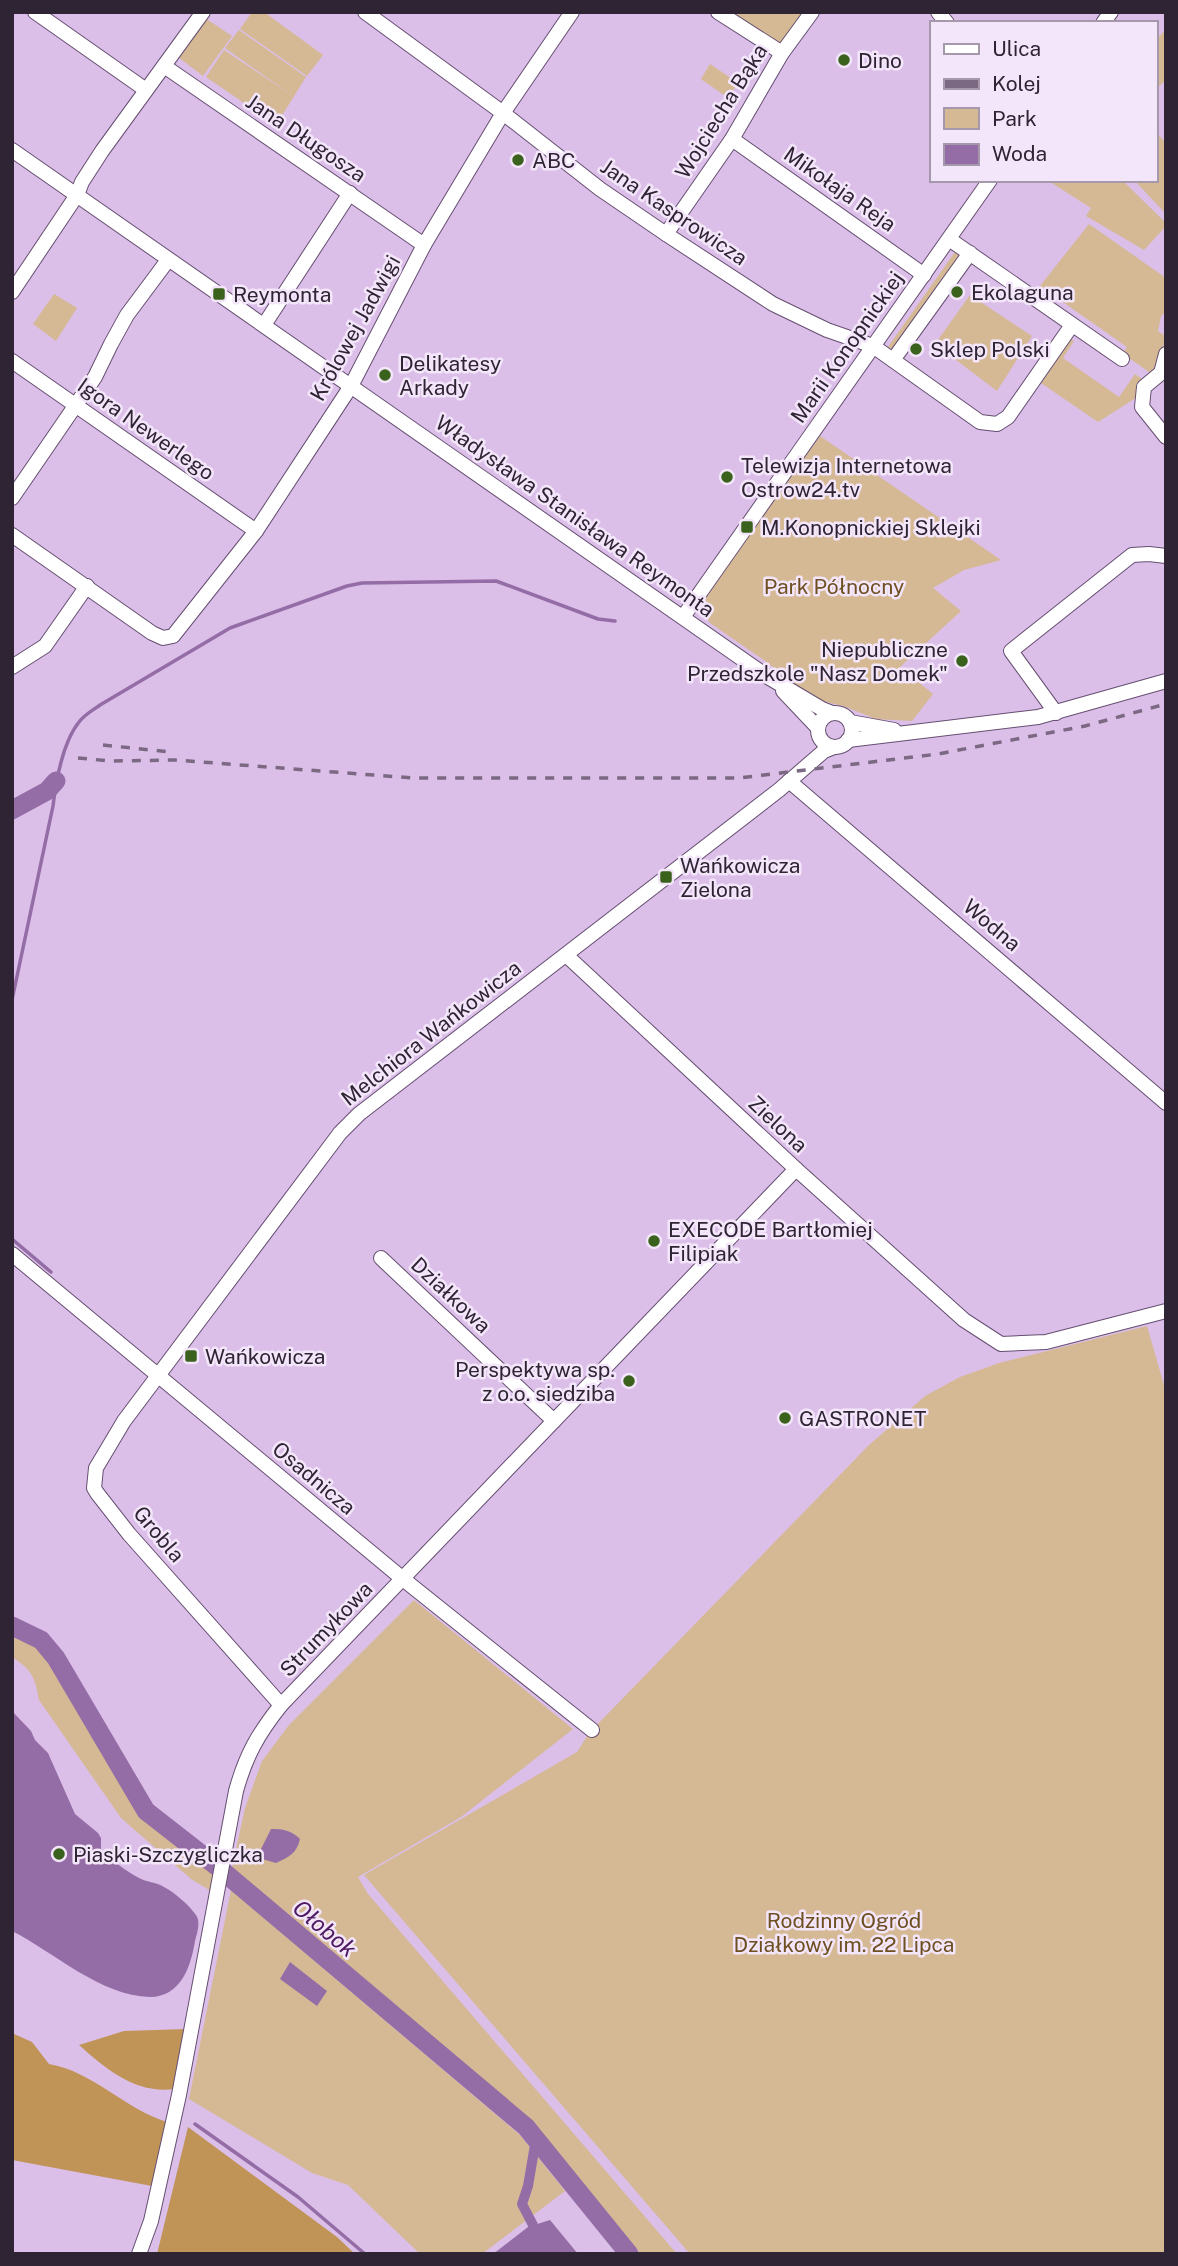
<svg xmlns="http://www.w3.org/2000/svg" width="1178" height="2266" viewBox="0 0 1178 2266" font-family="'Public Sans',sans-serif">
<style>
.green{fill:#d5b994}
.forest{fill:#c09457}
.water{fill:#946da6}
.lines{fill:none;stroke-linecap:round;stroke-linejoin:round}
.stream{stroke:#946da6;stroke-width:3.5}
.canal{stroke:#946da6;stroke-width:10}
.river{stroke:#946da6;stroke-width:19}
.minor-casing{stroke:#664e71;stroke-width:16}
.minor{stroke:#fff;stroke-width:14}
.rail{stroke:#7b6883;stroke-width:3.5;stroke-dasharray:9 9;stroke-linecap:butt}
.poi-dot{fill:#3a621d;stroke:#f4e6fa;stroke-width:2.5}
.labels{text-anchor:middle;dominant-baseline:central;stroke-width:5;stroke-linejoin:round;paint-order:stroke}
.poi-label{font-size:21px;fill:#2f2434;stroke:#f4e6fa;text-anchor:start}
.street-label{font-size:21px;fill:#2f2434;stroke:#f4e6fa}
.park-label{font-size:21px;fill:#6e4f20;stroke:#f4e6fa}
.water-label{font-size:23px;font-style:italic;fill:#4e1b62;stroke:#f4e6fa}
</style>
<rect width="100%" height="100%" fill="#dbbfe8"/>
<!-- green -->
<g class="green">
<path d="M 252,12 L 264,12 L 323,55 L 307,76 L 240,29 Z"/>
<path d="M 724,12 L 808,12 L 781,50 Z"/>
<path d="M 205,18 L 232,36 L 203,76 L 178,57 Z"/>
<path d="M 1166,29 L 1166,80 L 1155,90 L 1155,41 Z"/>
<path d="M 239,30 L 306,77 L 276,125 L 206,77 L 224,50 L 293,96 L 225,48 Z"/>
<path d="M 710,64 L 738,83 L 728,98 L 701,79 Z"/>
<path d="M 1155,131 L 1166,143 L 1166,214 L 1134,180 L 1155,180 Z"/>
<path d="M 1047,180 L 1122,180 L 1166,223 L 1166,226 L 1144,250 L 1086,216 L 1091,208 Z"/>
<path d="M 1089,224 L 1166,278 L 1166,311 L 1161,316 L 1158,331 L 1165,336 L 1160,365 L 1152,374 L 1123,354 L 1127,347 L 1040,286 Z"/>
<path d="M 957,249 L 963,253 L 894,352 L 888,347 Z"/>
<path d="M 54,294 L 77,308 L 56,341 L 33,324 Z"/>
<path d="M 970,295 L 1032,336 L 997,391 L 935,344 Z"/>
<path d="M 1070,339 L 1074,341 L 1063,358 L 1119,397 L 1135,374 L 1145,381 L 1139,396 L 1098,422 L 1041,383 Z"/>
<path d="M 820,436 L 1001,560 L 964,570 L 933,588 L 961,611 L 900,667 L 933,694 L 912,721 L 876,719 L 843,706 L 809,698 L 768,663 L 710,623 L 703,612 L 704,600 Z"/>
<path d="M 1147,1326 L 1166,1392 L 1166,2254 L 690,2254 L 364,1875 L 577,1752 L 589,1733 L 868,1446 L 925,1396 L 960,1377 L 999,1363 Z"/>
<path d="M 414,1600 L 573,1729 L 461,1817 L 358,1877 L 368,1894 L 677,2254 L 641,2254 L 526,2116 L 232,1868 L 245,1808 L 262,1761 L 289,1725 Z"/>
<path d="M 12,1637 L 38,1646 L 144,1815 L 213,1870 L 211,1891 L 191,1879 L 121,1818 L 39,1700 C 35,1677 32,1670 12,1657 Z"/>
<path d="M 231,1890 L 520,2135 L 565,2191 L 482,2254 L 420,2254 L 348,2185 L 312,2173 L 189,2099 Z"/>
</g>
<!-- forest -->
<g class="forest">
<path d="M 187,2029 L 174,2089 C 135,2094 106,2069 79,2045 L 124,2031 Z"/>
<path d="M 12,2033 L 32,2042 L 49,2064 C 92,2071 125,2109 167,2122 L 152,2186 L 12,2160 Z"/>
<path d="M 188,2127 L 337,2237 L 355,2254 L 157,2254 Z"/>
</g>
<!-- water -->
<g class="water">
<path d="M 12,1711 L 31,1731 L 35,1740 L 48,1753 L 75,1814 L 98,1833 L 101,1838 L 101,1849 C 111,1860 126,1871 139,1878 C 146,1882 156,1882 164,1887 C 174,1892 189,1905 196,1915 C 201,1922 197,1933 195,1941 C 191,1966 181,1997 150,1997 C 101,1996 55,1953 12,1931 Z"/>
<path d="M 271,1829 C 283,1829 291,1830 300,1839 C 297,1853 289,1857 276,1863 L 262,1859 L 261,1849 Z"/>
<path d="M 290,1962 L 327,1991 L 317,2006 L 280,1979 Z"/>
<path d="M 550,2220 L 578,2254 L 493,2254 L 528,2227 Z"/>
</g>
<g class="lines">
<!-- stream -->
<g class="stream">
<path d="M 12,1000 L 53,806 C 56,781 63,742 79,722 C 84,715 93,710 100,705 L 230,628 L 347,586 L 362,583 L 496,581 L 598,619 L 615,621"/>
<path d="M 12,1239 L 51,1272"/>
<path d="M 195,2124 L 298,2197 L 365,2254"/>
</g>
<!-- canal -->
<path class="canal" d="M 533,2225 L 522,2204 L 528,2186 L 536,2139"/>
<!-- river -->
<g class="river">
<path d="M 12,810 L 47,791 L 56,781"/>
<path d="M 12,1626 L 41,1640 L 56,1658 L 146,1811 L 219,1868 L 526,2127 L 629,2254"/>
</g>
<!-- minor casing -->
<g class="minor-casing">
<g id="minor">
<path d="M 35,12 L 146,90"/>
<path d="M 365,12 L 503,113 L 600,189 L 666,234 L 773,304 L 827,330 L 873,346 L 980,422 L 997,424 L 1008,417 L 1072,325"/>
<path d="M 718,12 L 782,53"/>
<path d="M 938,12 L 947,23"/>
<path d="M 1103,23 L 1111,12"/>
<path d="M 164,66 L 424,245"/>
<path d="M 732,139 L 924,275"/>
<path d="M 12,150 L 768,677 L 822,709 L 832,713"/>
<path d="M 666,234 L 732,139 L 782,53 L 812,12"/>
<path d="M 949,239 L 1122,359"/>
<path d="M 12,292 L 77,195 L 82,182 L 102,151 L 203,12"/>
<path d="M 264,325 L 350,193"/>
<path d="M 1166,354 L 1161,373 L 1144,387 L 1142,407 L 1166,437"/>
<path d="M 893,360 L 970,253"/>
<path d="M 12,361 L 256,531"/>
<path d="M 12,498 L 95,377 L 111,344 L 127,315 L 168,260"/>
<path d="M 12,535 L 152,633 L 163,638 L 173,636 L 256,531 L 351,386 L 424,245 L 503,113 L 572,12"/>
<path d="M 683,617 L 990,180"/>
<path d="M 12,667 L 45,646 L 87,586"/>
<path d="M 783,691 L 818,728"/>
<path d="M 1056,713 L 1011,651 L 1132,555 L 1149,554 L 1166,556"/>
<circle cx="835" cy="730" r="17"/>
<path d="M 850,722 L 894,730"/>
<path d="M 848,740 L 1038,717 L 1166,681"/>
<path d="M 789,781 L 1166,1103"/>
<path d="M 566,955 L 796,1169 L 964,1320 L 1001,1344 L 1046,1342 L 1166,1311"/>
<path d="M 12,1254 L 403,1579 L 592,1730"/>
<path d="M 381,1258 L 554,1421"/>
<path d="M 281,1705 L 129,1534 L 97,1493 L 94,1488 L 96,1468 L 124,1421 L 340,1133 L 359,1114 L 779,790 L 824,751 L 834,747"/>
<path d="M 139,2254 L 151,2221 L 179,2095 L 236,1791 C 246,1755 258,1734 281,1705 L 796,1169"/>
</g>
</g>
<!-- minor -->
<use href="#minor" class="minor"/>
<!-- rail -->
<g class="rail">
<path d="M 103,745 L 170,752"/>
<path d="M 78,758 L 111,761 L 175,760 L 413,778 L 739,778 L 938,754 L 1085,726 L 1166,704"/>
</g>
</g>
<!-- markers -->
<g class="poi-dot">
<circle cx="844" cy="60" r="7"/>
<circle cx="518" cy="160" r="7"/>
<circle cx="957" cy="292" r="7"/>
<rect x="212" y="287" width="14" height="14" rx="3.5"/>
<circle cx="916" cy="349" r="7"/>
<circle cx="385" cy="375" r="7"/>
<circle cx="727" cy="477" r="7"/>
<rect x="740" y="520" width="14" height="14" rx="3.5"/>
<circle cx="962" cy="661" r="7"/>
<rect x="659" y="870" width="14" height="14" rx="3.5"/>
<circle cx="654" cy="1241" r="7"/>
<rect x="184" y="1349" width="14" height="14" rx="3.5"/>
<circle cx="629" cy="1381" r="7"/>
<circle cx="785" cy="1418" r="7"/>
<circle cx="59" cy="1854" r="7"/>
</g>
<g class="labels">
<!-- poi labels -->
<g class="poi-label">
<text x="858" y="60">Dino</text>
<text x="532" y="160">ABC</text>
<text x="971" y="292">Ekolaguna</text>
<text x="233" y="294">Reymonta</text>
<text x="930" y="349">Sklep Polski</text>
<text x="399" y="363">Delikatesy<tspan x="399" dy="24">Arkady</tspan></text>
<text x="741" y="465">Telewizja Internetowa<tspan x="741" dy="24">Ostrow24.tv</tspan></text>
<text x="761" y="527">M.Konopnickiej Sklejki</text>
<text x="948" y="649" text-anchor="end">Niepubliczne<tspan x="948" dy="24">Przedszkole "Nasz Domek"</tspan></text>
<text x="680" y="865">Wańkowicza<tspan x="680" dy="24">Zielona</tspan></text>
<text x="668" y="1229">EXECODE Bartłomiej<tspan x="668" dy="24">Filipiak</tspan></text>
<text x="205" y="1356">Wańkowicza</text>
<text x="615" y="1369" text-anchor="end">Perspektywa sp.<tspan x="615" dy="24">z o.o. siedziba</tspan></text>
<text x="799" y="1418">GASTRONET</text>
<text x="73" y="1854">Piaski-Szczygliczka</text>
</g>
<!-- street labels -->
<g class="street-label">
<text transform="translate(721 111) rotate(-58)">Wojciecha Bąka</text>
<text transform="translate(306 138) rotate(34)">Jana Długosza</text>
<text transform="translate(840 189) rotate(35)">Mikołaja Reja</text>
<text transform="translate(674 212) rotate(34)">Jana Kasprowicza</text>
<text transform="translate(355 328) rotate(-61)">Królowej Jadwigi</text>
<text transform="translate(847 347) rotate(-55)">Marii Konopnickiej</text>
<text transform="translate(146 429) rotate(35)">Igora Newerlego</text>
<text transform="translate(575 516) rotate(35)">Władysława Stanisława Reymonta</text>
<text transform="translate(992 925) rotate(40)">Wodna</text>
<text transform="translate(431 1033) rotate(-38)">Melchiora Wańkowicza</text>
<text transform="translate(778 1124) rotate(43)">Zielona</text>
<text transform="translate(451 1295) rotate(43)">Działkowa</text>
<text transform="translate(314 1478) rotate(40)">Osadnicza</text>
<text transform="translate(159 1534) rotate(50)">Grobla</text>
<text transform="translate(326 1629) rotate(-46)">Strumykowa</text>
</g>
<!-- park labels -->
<g class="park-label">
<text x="834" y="586">Park Północny</text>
<text x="844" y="1920">Rodzinny Ogród<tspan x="844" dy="24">Działkowy im. 22 Lipca</tspan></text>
</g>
<!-- water labels -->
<g class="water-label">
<text transform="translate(325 1928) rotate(40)">Ołobok</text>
</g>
</g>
<!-- border -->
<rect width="1178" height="2266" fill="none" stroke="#2f2434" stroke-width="28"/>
<!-- legend -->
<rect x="930" y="21" width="228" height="161" fill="#f4e6fa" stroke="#a598ab" stroke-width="2"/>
<rect x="944" y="44" width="35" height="10" fill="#ffffff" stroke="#a598ab" stroke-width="2"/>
<text x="992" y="56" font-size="21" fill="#2f2434">Ulica</text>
<rect x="944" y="79" width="35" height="10" fill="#7b6883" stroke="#a598ab" stroke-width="2"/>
<text x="992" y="91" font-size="21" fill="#2f2434">Kolej</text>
<rect x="944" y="108" width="35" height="21" fill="#d5b994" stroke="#a598ab" stroke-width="2"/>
<text x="992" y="126" font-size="21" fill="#2f2434">Park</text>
<rect x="944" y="144" width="35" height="21" fill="#946da6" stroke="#a598ab" stroke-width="2"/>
<text x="992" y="161" font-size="21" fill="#2f2434">Woda</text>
</svg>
